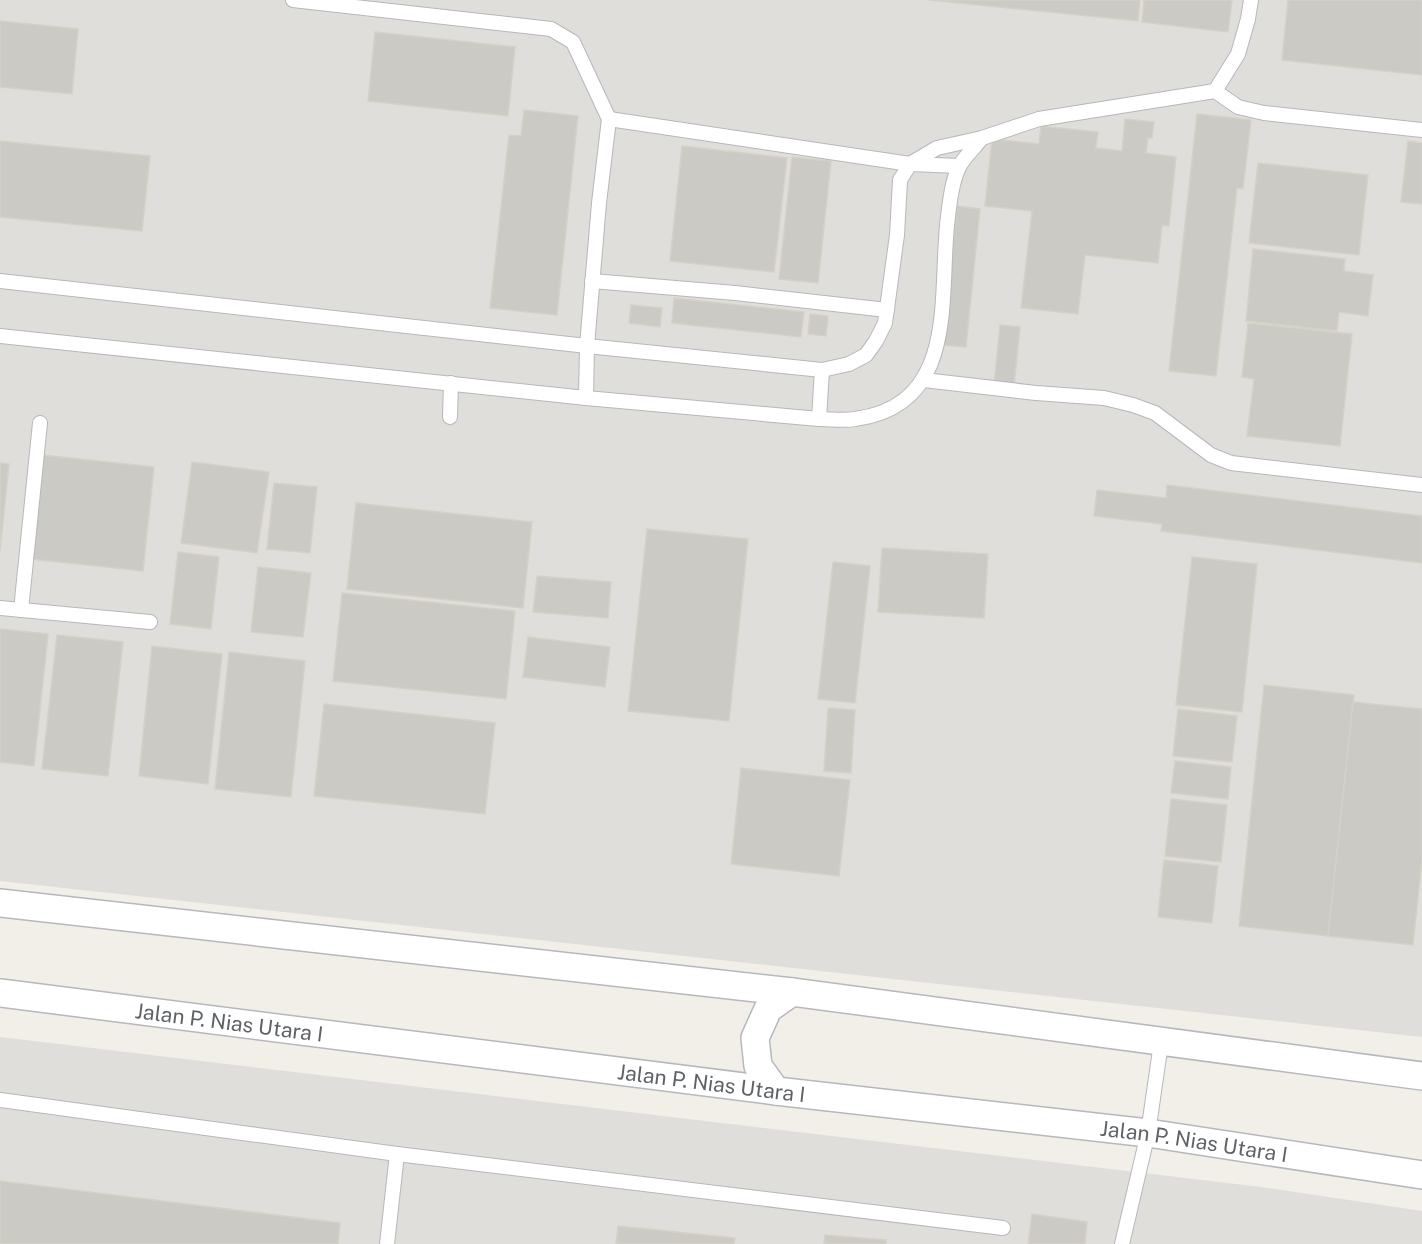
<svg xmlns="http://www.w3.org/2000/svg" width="1422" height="1244" viewBox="0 0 1422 1244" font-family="'Public Sans',sans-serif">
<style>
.industrial{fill:#e0deda}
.building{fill:#cccac5;stroke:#d6d1c6;stroke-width:1.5}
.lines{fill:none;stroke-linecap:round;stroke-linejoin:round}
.service-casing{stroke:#b5b8bc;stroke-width:16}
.minor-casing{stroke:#b5b8bc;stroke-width:30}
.service{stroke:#fff;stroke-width:14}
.minor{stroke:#fff;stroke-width:27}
.labels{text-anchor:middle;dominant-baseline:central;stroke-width:4.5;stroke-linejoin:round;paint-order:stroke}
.street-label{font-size:21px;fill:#5f6368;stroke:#fff}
</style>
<rect width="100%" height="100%" fill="#f1efe8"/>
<!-- industrial -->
<g class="industrial">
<path d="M 0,0 L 1422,0 L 1422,1037 L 0,881 Z"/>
<path d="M 0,1037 L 1261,1187 L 1422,1211 L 1422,1244 L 0,1244 Z"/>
</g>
<!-- building -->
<g class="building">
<path d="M 929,0 L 1140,0 L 1138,21 Z"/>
<path d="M 1144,0 L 1232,0 L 1228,32 L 1142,22 Z"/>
<path d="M 1288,0 L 1422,0 L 1422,75 L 1282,60 Z"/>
<path d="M 0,21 L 78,29 L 72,94 L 0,87 Z"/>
<path d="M 375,32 L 515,47 L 508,116 L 368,101 Z"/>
<path d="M 524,110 L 578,116 L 557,315 L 490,308 L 509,135 L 521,136 Z"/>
<path d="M 1197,114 L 1251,120 L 1243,189 L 1237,188 L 1216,376 L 1169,371 Z"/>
<path d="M 1125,119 L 1154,122 L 1152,138 L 1148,138 L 1146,153 L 1176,157 L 1169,226 L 1162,225 L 1158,263 L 1085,255 L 1078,314 L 1021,308 L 1032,211 L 985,206 L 992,139 L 1039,144 L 1041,126 L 1098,132 L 1096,148 L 1122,151 Z"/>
<path d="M 0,141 L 150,156 L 142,231 L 0,217 Z"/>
<path d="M 1408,141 L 1422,143 L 1422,204 L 1401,202 Z"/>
<path d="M 682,146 L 787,158 L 774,272 L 670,261 Z"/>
<path d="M 792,157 L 831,161 L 818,283 L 779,279 Z"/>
<path d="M 1258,163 L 1368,175 L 1359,255 L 1249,243 Z"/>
<path d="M 957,206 L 980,209 L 966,347 L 943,345 Z"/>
<path d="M 1253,249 L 1345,259 L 1344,271 L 1373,275 L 1368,316 L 1339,312 L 1337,331 L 1246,321 Z"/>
<path d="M 674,298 L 804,312 L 801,337 L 672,323 Z"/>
<path d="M 631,305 L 662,308 L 660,327 L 629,323 Z"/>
<path d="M 810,314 L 828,316 L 826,336 L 808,334 Z"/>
<path d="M 1248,323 L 1352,334 L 1340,446 L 1247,436 L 1254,379 L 1242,377 Z"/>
<path d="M 1000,325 L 1020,327 L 1014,386 L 994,384 Z"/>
<path d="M 42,455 L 154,467 L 143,571 L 31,559 Z"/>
<path d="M 192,462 L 269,472 L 257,553 L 181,543 Z"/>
<path d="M 0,463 L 9,464 L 0,551 Z"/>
<path d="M 274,483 L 317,487 L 310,553 L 267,549 Z"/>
<path d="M 1167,485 L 1422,516 L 1422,563 L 1161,531 L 1162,524 L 1094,516 L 1097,490 L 1166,498 Z"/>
<path d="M 356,503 L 532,522 L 523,608 L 347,589 Z"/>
<path d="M 647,529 L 748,539 L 729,721 L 628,711 Z"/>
<path d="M 882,548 L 988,554 L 984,618 L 878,612 Z"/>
<path d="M 178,552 L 219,557 L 211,629 L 170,624 Z"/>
<path d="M 1192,557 L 1257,564 L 1242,712 L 1176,705 Z"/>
<path d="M 833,562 L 870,566 L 855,703 L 818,699 Z"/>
<path d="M 258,567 L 311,573 L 303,637 L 251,632 Z"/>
<path d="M 537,576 L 611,582 L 608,618 L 533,612 Z"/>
<path d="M 342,593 L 515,611 L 506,699 L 333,681 Z"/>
<path d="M 0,629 L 48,634 L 34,766 L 0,762 Z"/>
<path d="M 57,635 L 123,642 L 108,776 L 42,769 Z"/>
<path d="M 528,637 L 610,647 L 605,687 L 523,677 Z"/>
<path d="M 152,646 L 222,654 L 208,784 L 139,776 Z"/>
<path d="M 229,652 L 305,661 L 291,797 L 215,789 Z"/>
<path d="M 1264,685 L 1354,695 L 1328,936 L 1239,926 Z"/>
<path d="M 1353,702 L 1422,709 L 1422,859 L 1413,945 L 1328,936 Z"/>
<path d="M 324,704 L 495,723 L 485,814 L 314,796 Z"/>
<path d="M 828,708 L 855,710 L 851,773 L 824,771 Z"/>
<path d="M 1178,709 L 1237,716 L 1232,762 L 1173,756 Z"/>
<path d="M 1175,761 L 1231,767 L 1228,799 L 1171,793 Z"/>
<path d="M 741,768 L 850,780 L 839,876 L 731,864 Z"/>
<path d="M 1171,799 L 1227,805 L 1221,862 L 1165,856 Z"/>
<path d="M 1164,860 L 1218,866 L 1212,923 L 1158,917 Z"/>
<path d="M 0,1181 L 340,1223 L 338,1244 L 0,1244 Z"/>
<path d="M 1032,1214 L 1087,1222 L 1085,1244 L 1028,1244 Z"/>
<path d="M 618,1226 L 735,1238 L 734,1244 L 616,1244 Z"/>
<path d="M 825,1235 L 886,1240 L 886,1244 L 824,1244 Z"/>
</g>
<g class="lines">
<!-- service casing -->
<g class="service-casing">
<g id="service">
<path d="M 293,0 L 551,29 L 573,42 L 609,119 L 599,203 L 587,346 L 586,398"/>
<path d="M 1215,91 L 1238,54 L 1248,19 L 1251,0"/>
<path d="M 609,119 L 910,164 L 959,166"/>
<path d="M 0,281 L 587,346 L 822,370 L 849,364 L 866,355 L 876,341 L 885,323 L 897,235 L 900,180 L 910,164 L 937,148 L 982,138 L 1039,119 L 1215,91 L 1238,107 L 1264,113 L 1422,130"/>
<path d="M 592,281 L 735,293 L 887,310"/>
<path d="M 0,336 L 586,398 L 819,419 C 830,419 844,421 855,419 C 961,405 938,293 948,216 C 950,200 952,182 959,167 C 964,157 975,147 982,138"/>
<path d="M 924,380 L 1036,393 L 1104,398 L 1133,405 L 1155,413 L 1211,455 L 1231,463 L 1422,485"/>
<path d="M 450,417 L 451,383"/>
<path d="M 819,419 L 822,370"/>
<path d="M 0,608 L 150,622"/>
<path d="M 21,610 L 40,423"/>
<path d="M 0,1100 L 397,1154 L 1003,1228"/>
<path d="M 387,1244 L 397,1154"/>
<path d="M 1122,1244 L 1148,1133 L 1161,1043"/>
</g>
</g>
<!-- minor casing -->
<g class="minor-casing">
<g id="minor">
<path d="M 0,903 L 792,992 L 1422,1076"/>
<path id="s1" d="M 0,993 L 776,1091 L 1148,1133 L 1422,1175"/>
<path d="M 776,1091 L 758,1066 L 755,1038 L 768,1009 L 792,992"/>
</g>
</g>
<!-- service -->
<use href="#service" class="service"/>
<!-- minor -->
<use href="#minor" class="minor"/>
</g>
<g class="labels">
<!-- street labels -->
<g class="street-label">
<text stroke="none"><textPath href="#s1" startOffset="231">Jalan P. Nias Utara I</textPath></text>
<text stroke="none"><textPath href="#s1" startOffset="717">Jalan P. Nias Utara I</textPath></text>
<text stroke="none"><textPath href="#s1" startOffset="1203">Jalan P. Nias Utara I</textPath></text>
</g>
</g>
</svg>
